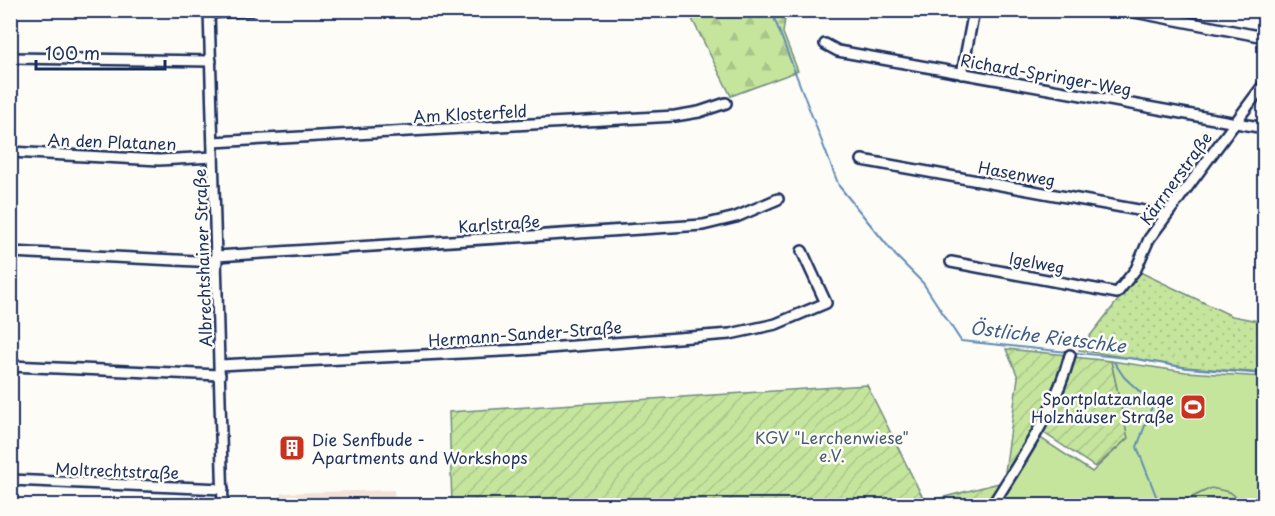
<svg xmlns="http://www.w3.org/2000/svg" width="1275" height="516" viewBox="0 0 1275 516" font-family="'Playpen Sans',sans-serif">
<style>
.built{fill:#f2e2d7}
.grass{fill:url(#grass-dots);stroke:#708a7e;stroke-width:1.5}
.forest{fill:url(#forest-firs);stroke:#708a7e;stroke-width:1.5}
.garden{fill:url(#garden-furrows);stroke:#708a7e;stroke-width:1.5}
.pitch{fill:#c5e59d;stroke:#708a7e;stroke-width:1.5}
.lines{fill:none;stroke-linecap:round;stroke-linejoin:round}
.stream{stroke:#608bb4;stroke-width:2}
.street-casing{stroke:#1b2f5e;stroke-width:14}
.street{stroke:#fdfcf7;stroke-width:9}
.labels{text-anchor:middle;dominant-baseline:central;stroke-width:5;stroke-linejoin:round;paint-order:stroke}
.street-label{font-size:16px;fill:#1b2f5e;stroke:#fdfcf7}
.poi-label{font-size:16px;fill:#1b2f5e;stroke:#fdfcf7;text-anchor:end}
.park-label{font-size:16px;fill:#465c6e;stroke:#fdfcf7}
.water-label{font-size:18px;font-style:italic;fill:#3e5d89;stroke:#fdfcf7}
</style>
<defs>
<pattern id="grass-dots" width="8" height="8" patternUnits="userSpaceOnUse" patternTransform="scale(1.5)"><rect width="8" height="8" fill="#c5e59d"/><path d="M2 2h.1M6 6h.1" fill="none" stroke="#a9c58a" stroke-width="1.8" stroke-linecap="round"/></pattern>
<pattern id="forest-firs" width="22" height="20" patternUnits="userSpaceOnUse" patternTransform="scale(1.5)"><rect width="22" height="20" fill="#c5e59d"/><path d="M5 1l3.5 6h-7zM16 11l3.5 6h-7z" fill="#a9c58a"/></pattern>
<pattern id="garden-furrows" width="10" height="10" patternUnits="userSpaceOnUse" patternTransform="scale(1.5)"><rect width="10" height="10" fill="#c5e59d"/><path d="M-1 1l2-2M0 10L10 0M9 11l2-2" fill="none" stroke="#a9c58a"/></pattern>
</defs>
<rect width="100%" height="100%" fill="#fdfcf7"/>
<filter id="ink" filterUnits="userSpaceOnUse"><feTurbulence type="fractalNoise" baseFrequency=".0167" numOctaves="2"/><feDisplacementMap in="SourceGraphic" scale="12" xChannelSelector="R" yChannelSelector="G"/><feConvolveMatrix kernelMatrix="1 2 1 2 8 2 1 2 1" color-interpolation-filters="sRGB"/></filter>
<g filter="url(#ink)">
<!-- built -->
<path class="built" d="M 394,490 L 395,505 L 279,505 L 281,493 Z"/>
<!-- grass -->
<path class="grass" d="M 1140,272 L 1232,316 L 1264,322 L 1264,373 L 1185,367 L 1079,350 Z"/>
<!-- forest -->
<g class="forest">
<path d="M 688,11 L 786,11 L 783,33 L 798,71 L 731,96 Z"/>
<path d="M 1211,488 L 1230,492 L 1246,505 L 1175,506 Z"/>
</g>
<!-- garden -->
<g class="garden">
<path d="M 1006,349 L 1067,355 C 1055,400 1027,439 1004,479 L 1018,377 Z"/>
<path d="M 1073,357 L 1111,361 L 1128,438 L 1095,467 L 1041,431 L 1071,372 Z"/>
<path d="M 867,385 L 925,502 L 1003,482 L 988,506 L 452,505 L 449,412 Z"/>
</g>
<!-- pitch -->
<path class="pitch" d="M 1111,361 L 1186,372 L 1264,377 L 1264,505 L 1246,505 L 1230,492 L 1211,488 L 1175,505 L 996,506 L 1039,437 L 1092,472 L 1128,438 Z"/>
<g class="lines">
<!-- stream -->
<g class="stream">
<path d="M 771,10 L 839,186 L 896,256 L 923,283 L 961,341 L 1137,359 L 1187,368 L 1264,374"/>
<path d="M 1114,362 L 1124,377 L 1153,404 L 1137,447 L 1160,506"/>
</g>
<!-- street casing -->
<g class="street-casing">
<g id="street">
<path d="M 209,10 L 223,506"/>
<path d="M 1124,10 L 1264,37"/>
<path d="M 209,13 L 252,10"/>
<path d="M 825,44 L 838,51 L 1264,128"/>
<path d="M 10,58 L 211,61"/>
<path d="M 962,74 L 974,10"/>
<path d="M 213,142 L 675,116 L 699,112 L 726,103"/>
<path d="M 10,152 L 159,160 L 213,157"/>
<path d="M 862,160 L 1166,215"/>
<path d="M 10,252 L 217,262"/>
<path d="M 217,256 L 703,225 L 736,217 L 778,199"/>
<path d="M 951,262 L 1117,293 L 1136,269 L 1149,239 L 1264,84"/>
<path d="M 220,365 L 522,350 L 730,334 L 776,324 L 826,303 L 802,251"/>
<path d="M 10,366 L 220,375"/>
<path d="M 10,480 L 223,489"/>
<path d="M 992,506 C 1021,458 1056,410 1070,355"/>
</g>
</g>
<!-- street -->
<use href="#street" class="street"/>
</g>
</g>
<!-- icons -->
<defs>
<g id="stadium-square" transform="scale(1.35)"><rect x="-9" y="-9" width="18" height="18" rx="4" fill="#c8321e" stroke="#fdfcf7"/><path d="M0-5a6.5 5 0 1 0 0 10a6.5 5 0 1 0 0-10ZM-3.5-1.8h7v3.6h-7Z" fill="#fff"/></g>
<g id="building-square" transform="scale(1.35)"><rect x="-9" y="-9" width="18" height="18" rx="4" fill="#c8321e" stroke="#fdfcf7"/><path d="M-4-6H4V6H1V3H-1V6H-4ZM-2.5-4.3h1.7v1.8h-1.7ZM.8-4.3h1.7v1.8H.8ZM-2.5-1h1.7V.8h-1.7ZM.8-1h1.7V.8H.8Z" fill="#fff"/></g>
</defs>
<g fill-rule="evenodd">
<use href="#stadium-square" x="1193" y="407"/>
<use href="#building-square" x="292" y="448"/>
</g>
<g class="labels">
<!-- street labels -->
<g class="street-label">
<text transform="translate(1046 74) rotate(10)">Richard-Springer-Weg</text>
<text transform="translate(470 113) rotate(-3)">Am Klosterfeld</text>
<text transform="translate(112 141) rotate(2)">An den Platanen</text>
<text transform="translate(1017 173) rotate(10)">Hasenweg</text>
<text transform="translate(1175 178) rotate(-54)">Kärrnerstraße</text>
<text transform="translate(499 223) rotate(-4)">Karlstraße</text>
<text transform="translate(202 258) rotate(-92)">Albrechtshainer Straße</text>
<text transform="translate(1037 262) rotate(10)">Igelweg</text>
<text transform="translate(525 333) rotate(-4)">Hermann-Sander-Straße</text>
<text transform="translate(117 470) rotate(2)">Moltrechtstraße</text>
</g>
<!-- poi labels -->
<g class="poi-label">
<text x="1174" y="398">Sportplatzanlage<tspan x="1174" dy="18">Holzhäuser Straße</tspan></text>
<text x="312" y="439" text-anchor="start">Die Senfbude -<tspan x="312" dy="18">Apartments and Workshops</tspan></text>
</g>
<!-- park labels -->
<g class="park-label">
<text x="832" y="437">KGV "Lerchenwiese"<tspan x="832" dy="18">e.V.</tspan></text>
</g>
<!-- water labels -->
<g class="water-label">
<text transform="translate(1048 336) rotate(7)">Östliche Rietschke</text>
</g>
</g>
<!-- margin -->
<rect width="1275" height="516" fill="none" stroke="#fdfcf7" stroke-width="36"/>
<rect x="18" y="18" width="1239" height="480" fill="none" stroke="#1b2f5e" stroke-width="2" filter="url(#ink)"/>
<!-- scale -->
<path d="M36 60v9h129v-9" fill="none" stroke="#1b2f5e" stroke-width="3"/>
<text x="45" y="60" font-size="18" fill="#1b2f5e" stroke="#fdfcf7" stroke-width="4.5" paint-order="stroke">100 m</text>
</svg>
